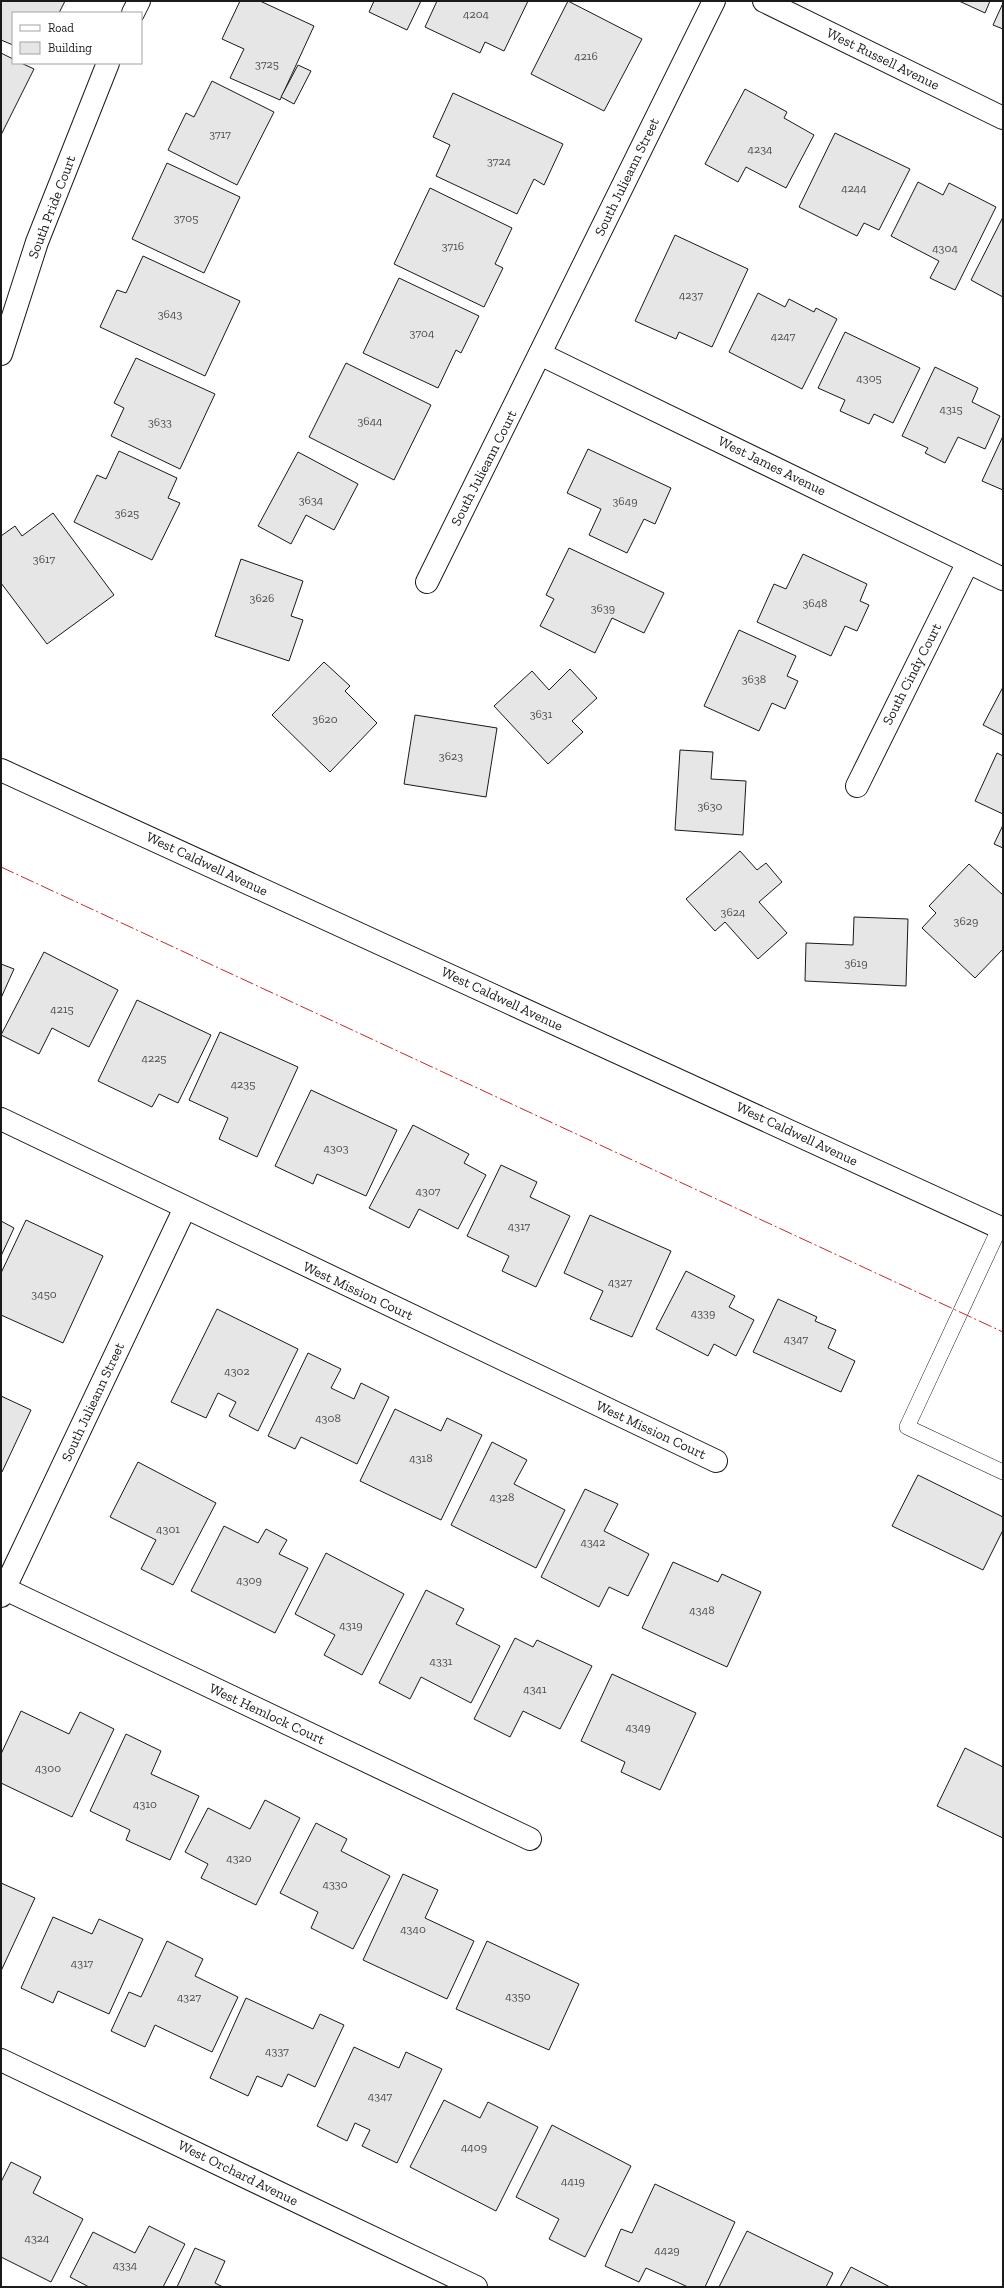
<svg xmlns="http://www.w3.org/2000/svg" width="1004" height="2288" viewBox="0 0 1004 2288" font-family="'Zilla Slab',serif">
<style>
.building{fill:#e6e6e6;stroke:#1a1a1a}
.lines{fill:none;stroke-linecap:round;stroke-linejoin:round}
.service-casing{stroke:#1a1a1a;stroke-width:16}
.minor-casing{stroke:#1a1a1a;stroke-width:24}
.primary-casing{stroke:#1a1a1a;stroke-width:24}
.service{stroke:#fff;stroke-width:15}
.minor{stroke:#fff;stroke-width:22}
.primary{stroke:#fff;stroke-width:22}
.power{stroke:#c62828;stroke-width:1;stroke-dasharray:14 3 2 3;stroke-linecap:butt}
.labels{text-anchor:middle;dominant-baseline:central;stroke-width:3;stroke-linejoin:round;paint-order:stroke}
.number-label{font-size:12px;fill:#4d4d4d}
.street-label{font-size:14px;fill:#1a1a1a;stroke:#fff}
</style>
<rect width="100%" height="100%" fill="#fff"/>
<!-- building -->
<g class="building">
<path d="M 1,1 L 65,1 L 59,13 L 13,13 L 13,45 L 1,40 Z"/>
<path d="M 240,1 L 260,1 L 314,26 L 280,100 L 230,78 L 244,49 L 222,39 Z"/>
<path d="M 374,1 L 421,1 L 407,30 L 369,12 Z"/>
<path d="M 437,1 L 528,1 L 504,51 L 485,42 L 480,53 L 425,27 Z"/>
<path d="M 568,1 L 642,39 L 604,111 L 531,74 Z"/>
<path d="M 959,1 L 990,1 L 985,13 Z"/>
<path d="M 1003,3 L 1003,29 L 993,25 Z"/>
<path d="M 1,53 L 13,59 L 13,63 L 21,63 L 34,69 L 1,135 Z"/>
<path d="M 298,65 L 311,71 L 294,104 L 281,97 Z"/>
<path d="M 212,81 L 274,112 L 237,185 L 168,150 L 186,113 L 194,117 Z"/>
<path d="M 745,89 L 787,112 L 784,118 L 814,135 L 786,188 L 746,167 L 738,182 L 705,164 Z"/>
<path d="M 453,93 L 563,144 L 544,185 L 534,179 L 517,214 L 436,176 L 450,145 L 433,137 Z"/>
<path d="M 835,133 L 910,169 L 879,230 L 864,223 L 857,236 L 799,207 Z"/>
<path d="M 167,163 L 240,197 L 204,273 L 132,239 Z"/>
<path d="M 918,182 L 943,195 L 949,183 L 996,207 L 955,290 L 930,278 L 939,261 L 891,236 Z"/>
<path d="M 430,188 L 512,228 L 495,264 L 503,268 L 484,307 L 394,264 Z"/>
<path d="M 1003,217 L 1003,297 L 971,280 Z"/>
<path d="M 675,235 L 748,269 L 712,347 L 679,332 L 676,339 L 635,321 Z"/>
<path d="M 143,256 L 240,301 L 205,376 L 100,327 L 117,290 L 126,293 Z"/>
<path d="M 399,278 L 479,316 L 461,353 L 456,350 L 438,388 L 363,353 Z"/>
<path d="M 758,293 L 785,307 L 789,299 L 814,312 L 816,308 L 837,319 L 802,389 L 729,352 Z"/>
<path d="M 845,332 L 920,368 L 893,423 L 874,414 L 869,424 L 840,411 L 845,400 L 818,388 Z"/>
<path d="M 136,358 L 215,394 L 180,469 L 111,436 L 124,408 L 114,403 Z"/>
<path d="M 346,363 L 431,405 L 394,480 L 309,437 Z"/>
<path d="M 935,367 L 978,388 L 972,402 L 1000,416 L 985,449 L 958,437 L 945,463 L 925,453 L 928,448 L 902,436 Z"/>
<path d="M 1003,436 L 1003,490 L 982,481 Z"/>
<path d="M 588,449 L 671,488 L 655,524 L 644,519 L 627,553 L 589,535 L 601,509 L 567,493 Z"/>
<path d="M 119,451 L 177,478 L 168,498 L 180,503 L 152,560 L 74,522 L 97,475 L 106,479 Z"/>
<path d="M 298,452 L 358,484 L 334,530 L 306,515 L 291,544 L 258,526 Z"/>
<path d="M 53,513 L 114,595 L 47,644 L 1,583 L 1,536 L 15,526 L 22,536 Z"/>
<path d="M 569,548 L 664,593 L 644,633 L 612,618 L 595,653 L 540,626 L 554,599 L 546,595 Z"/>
<path d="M 803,554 L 867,584 L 860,601 L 869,605 L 857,631 L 845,626 L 831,656 L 757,622 L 774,584 L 786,589 Z"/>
<path d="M 241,559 L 303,581 L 291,616 L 303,620 L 289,661 L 215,636 Z"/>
<path d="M 739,630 L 796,656 L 787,676 L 798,681 L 785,709 L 772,703 L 759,731 L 704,706 Z"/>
<path d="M 324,662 L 350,686 L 345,691 L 377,723 L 330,772 L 272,715 Z"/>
<path d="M 570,669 L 597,698 L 572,721 L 583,732 L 548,764 L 494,706 L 532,671 L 549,690 Z"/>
<path d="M 1003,687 L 1003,735 L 983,725 Z"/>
<path d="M 415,715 L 497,728 L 486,797 L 404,784 Z"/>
<path d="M 680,750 L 713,752 L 711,779 L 746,781 L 743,835 L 675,830 Z"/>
<path d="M 997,753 L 1003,756 L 1003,814 L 975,801 Z"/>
<path d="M 1003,825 L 1003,848 L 994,844 Z"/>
<path d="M 740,851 L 757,870 L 766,863 L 782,882 L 759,902 L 787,933 L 758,959 L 725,922 L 715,931 L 686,899 Z"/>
<path d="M 969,864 L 1003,895 L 1003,949 L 975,978 L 922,928 L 936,913 L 929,906 Z"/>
<path d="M 854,917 L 908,919 L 906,986 L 805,981 L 806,943 L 853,945 Z"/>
<path d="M 44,952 L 118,990 L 89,1047 L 52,1028 L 39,1054 L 1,1035 Z"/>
<path d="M 1,964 L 14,969 L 1,998 Z"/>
<path d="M 137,1000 L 211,1035 L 178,1103 L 159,1094 L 152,1107 L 98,1081 Z"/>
<path d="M 220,1032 L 298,1067 L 257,1157 L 219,1139 L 228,1118 L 189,1100 Z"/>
<path d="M 311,1090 L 397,1130 L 366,1196 L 317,1174 L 313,1184 L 275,1166 Z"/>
<path d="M 413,1125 L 469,1154 L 464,1163 L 486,1175 L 458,1229 L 419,1209 L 409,1228 L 369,1208 Z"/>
<path d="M 501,1165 L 537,1182 L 530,1197 L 570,1216 L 536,1287 L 502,1271 L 509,1256 L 467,1236 Z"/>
<path d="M 590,1215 L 671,1251 L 632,1337 L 590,1319 L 603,1291 L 564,1273 Z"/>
<path d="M 26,1220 L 103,1256 L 63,1343 L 1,1315 L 1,1273 Z"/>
<path d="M 1,1221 L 14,1228 L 1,1256 Z"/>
<path d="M 686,1271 L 735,1296 L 729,1307 L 754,1320 L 736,1356 L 714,1344 L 708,1356 L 656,1329 Z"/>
<path d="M 778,1299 L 817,1317 L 815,1321 L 836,1330 L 828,1348 L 855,1361 L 841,1392 L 753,1352 Z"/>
<path d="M 217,1309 L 298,1349 L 258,1431 L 229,1416 L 236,1402 L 218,1393 L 206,1418 L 171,1402 Z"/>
<path d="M 308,1353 L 341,1369 L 331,1388 L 354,1399 L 361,1383 L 389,1397 L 357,1464 L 301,1437 L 295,1449 L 268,1436 Z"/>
<path d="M 1,1396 L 31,1410 L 2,1472 L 1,1472 Z"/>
<path d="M 395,1409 L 441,1431 L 447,1418 L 482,1435 L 441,1520 L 360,1481 Z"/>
<path d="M 492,1442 L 527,1460 L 514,1484 L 565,1510 L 536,1568 L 451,1525 Z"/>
<path d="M 138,1462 L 216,1503 L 173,1585 L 141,1569 L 156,1540 L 110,1517 Z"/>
<path d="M 918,1475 L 1003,1517 L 1003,1530 L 983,1570 L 892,1526 Z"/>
<path d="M 585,1489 L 618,1504 L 604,1531 L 649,1554 L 628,1596 L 609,1587 L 599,1607 L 541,1577 Z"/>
<path d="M 224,1526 L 258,1543 L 266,1529 L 287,1540 L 279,1554 L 308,1568 L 275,1633 L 191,1591 Z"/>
<path d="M 326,1553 L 404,1594 L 362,1675 L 324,1655 L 335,1635 L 295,1614 Z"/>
<path d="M 673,1562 L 718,1582 L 722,1574 L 761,1592 L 727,1667 L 642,1628 Z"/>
<path d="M 426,1590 L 464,1609 L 456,1624 L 500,1646 L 471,1703 L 421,1677 L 410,1699 L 379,1683 Z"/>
<path d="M 515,1638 L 533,1647 L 537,1640 L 592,1666 L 560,1729 L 523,1711 L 510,1737 L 474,1719 Z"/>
<path d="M 612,1674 L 696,1713 L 660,1790 L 621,1772 L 625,1762 L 581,1741 Z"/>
<path d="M 21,1711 L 69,1734 L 80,1712 L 114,1729 L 72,1817 L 1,1783 L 1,1754 Z"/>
<path d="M 126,1734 L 161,1751 L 151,1774 L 199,1796 L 170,1860 L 126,1840 L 130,1830 L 90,1811 Z"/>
<path d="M 965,1748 L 1003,1767 L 1003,1838 L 937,1806 Z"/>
<path d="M 265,1800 L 300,1818 L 256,1905 L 201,1878 L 208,1864 L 185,1852 L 208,1808 L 250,1829 Z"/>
<path d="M 316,1823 L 347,1839 L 341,1851 L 390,1876 L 353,1949 L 311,1928 L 318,1912 L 280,1893 Z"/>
<path d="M 403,1874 L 438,1890 L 425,1918 L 474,1941 L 447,1999 L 363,1960 Z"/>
<path d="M 1,1883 L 35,1898 L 1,1971 Z"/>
<path d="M 53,1917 L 92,1934 L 99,1919 L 143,1939 L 109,2014 L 58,1991 L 53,2003 L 21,1988 Z"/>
<path d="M 167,1941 L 203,1959 L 195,1976 L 238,1997 L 212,2052 L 155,2025 L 145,2047 L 111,2031 L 129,1992 L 141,1997 Z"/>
<path d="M 487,1941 L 579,1984 L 549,2050 L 456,2009 Z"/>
<path d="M 246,1998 L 313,2029 L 320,2014 L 344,2025 L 315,2087 L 288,2074 L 282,2087 L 257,2076 L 248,2096 L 210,2078 Z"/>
<path d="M 354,2047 L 399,2068 L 406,2052 L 442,2069 L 397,2163 L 362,2146 L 370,2130 L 355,2123 L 347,2141 L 317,2126 Z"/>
<path d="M 444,2100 L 480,2118 L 488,2102 L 538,2127 L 496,2211 L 410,2167 Z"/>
<path d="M 552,2125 L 631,2166 L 585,2257 L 549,2239 L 559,2219 L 516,2197 Z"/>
<path d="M 11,2162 L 41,2177 L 33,2193 L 83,2219 L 51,2282 L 1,2257 L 1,2182 Z"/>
<path d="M 655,2184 L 735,2222 L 705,2287 L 688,2287 L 646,2268 L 639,2282 L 605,2266 L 621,2229 L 632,2233 Z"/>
<path d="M 149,2226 L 185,2244 L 163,2287 L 89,2287 L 70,2277 L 93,2232 L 135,2253 Z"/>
<path d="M 747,2231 L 833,2273 L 826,2287 L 719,2287 Z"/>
<path d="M 195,2248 L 225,2261 L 215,2283 L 223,2287 L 177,2287 Z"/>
<path d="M 851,2267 L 890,2287 L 840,2287 Z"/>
</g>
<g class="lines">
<!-- service casing -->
<g class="service-casing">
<path id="service" d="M 1000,1227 L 907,1427 L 1003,1472"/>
</g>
<!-- minor casing -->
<g class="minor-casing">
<g id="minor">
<path d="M 764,1 L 1003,118"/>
<path d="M 133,13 L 139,1"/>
<path d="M 1,354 L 37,242 L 108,63"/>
<path d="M 540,354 L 1003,579"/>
<path d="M 427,582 L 714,1"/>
<path d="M 857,786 L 968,562"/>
<path d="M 1,1119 L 716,1461"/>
<path d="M 1,1587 L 530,1839"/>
<path d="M 1,1596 L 185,1208"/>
<path d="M 1,2060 L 476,2287"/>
</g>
</g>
<!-- primary casing -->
<g class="primary-casing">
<path id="primary" d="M 1,770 L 1003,1229"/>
</g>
<!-- service -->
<use href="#service" class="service"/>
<!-- minor -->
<use href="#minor" class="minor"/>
<!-- primary -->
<use href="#primary" class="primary"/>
<!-- power -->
<path class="power" d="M 1,867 L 1003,1332"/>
</g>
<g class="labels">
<!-- number labels -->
<g class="number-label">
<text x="476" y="14">4204</text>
<text x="586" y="56">4216</text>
<text x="267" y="64">3725</text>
<text x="220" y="134">3717</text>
<text x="760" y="149">4234</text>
<text x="499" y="161">3724</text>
<text x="854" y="188">4244</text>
<text x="186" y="218">3705</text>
<text x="453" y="246">3716</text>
<text x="945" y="248">4304</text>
<text x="691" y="295">4237</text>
<text x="170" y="314">3643</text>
<text x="422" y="333">3704</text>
<text x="783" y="336">4247</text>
<text x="869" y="378">4305</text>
<text x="951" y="409">4315</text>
<text x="370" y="421">3644</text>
<text x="160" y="422">3633</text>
<text x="311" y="500">3634</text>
<text x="625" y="501">3649</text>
<text x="127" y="513">3625</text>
<text x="44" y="559">3617</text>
<text x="262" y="598">3626</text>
<text x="815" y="603">3648</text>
<text x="603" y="608">3639</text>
<text x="754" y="679">3638</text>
<text x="541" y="714">3631</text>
<text x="325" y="719">3620</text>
<text x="451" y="756">3623</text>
<text x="710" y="806">3630</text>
<text x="733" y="912">3624</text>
<text x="966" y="921">3629</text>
<text x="856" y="963">3619</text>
<text x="62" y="1009">4215</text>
<text x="154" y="1058">4225</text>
<text x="243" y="1084">4235</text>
<text x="336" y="1148">4303</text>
<text x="428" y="1191">4307</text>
<text x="519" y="1226">4317</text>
<text x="620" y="1282">4327</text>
<text x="44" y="1294">3450</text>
<text x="703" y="1313">4339</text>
<text x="796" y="1339">4347</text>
<text x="237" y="1371">4302</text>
<text x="328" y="1418">4308</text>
<text x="421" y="1458">4318</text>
<text x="502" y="1497">4328</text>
<text x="168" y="1529">4301</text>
<text x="593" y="1542">4342</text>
<text x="249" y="1580">4309</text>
<text x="702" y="1610">4348</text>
<text x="351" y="1625">4319</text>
<text x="441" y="1661">4331</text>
<text x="535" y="1689">4341</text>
<text x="638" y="1727">4349</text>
<text x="48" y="1768">4300</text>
<text x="145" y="1804">4310</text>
<text x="239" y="1858">4320</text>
<text x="335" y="1884">4330</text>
<text x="413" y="1929">4340</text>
<text x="82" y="1963">4317</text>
<text x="518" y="1996">4350</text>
<text x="189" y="1997">4327</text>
<text x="277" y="2051">4337</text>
<text x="380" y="2096">4347</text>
<text x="474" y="2147">4409</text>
<text x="573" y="2181">4419</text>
<text x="37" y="2238">4324</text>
<text x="667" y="2250">4429</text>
<text x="125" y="2265">4334</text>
</g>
<!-- street labels -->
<g class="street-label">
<text transform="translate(883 59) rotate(26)">West Russell Avenue</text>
<text transform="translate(627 177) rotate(-64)">South Julieann Street</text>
<text transform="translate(52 207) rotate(-69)">South Pride Court</text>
<text transform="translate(772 466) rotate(26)">West James Avenue</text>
<text transform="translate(484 468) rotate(-63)">South Julieann Court</text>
<text transform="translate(912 674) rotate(-63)">South Cindy Court</text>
<text transform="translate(207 864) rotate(25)">West Caldwell Avenue</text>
<text transform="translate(502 999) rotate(25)">West Caldwell Avenue</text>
<text transform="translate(797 1134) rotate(25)">West Caldwell Avenue</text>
<text transform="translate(358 1291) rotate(25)">West Mission Court</text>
<text transform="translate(93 1402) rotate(-65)">South Julieann Street</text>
<text transform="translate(651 1430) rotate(25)">West Mission Court</text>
<text transform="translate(267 1714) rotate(25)">West Hemlock Court</text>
<text transform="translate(238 2173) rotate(26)">West Orchard Avenue</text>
</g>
</g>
<!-- border -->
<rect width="1004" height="2288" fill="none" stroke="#1a1a1a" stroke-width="4"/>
<!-- legend -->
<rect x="12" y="12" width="130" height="52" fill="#ffffff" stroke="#a3a3a3"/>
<rect x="20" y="25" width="20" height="6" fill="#ffffff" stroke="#a3a3a3"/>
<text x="48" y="32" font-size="12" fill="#1a1a1a">Road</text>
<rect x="20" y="42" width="20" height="12" fill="#e6e6e6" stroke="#a3a3a3"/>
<text x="48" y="52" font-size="12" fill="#1a1a1a">Building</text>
</svg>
